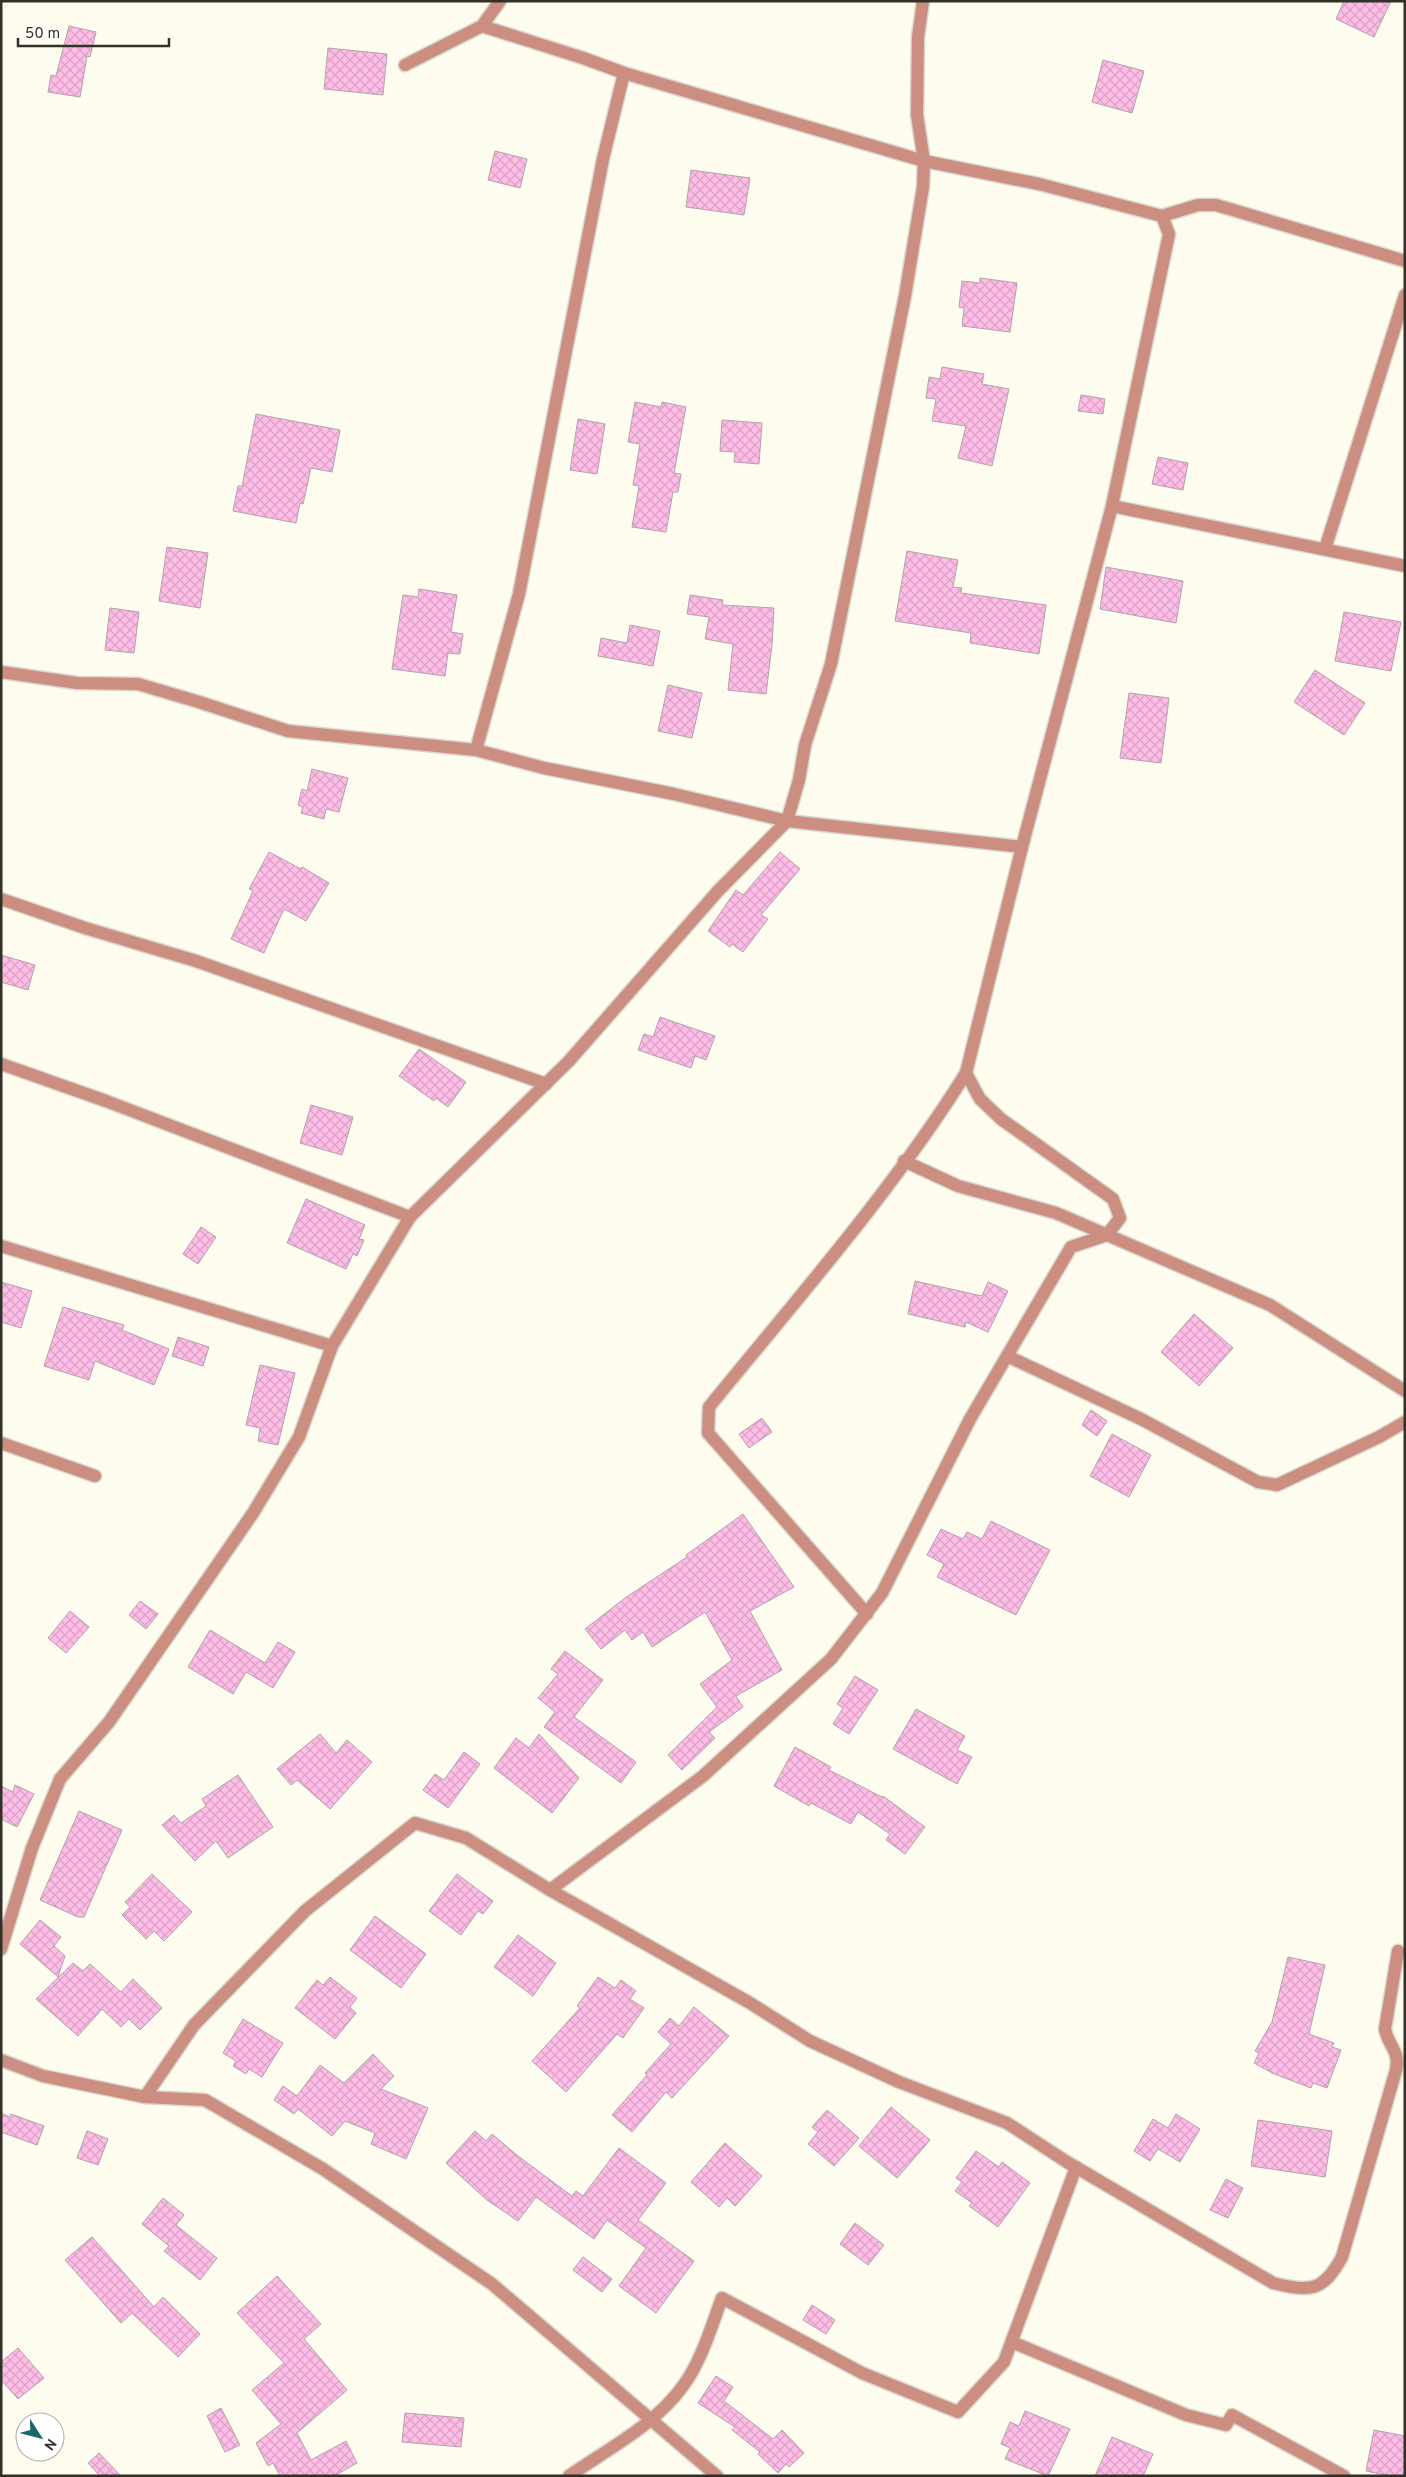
<svg xmlns="http://www.w3.org/2000/svg" width="1406" height="2477" viewBox="0 0 1406 2477" font-family="Overpass,sans-serif">
<style>
.building{fill:url(#building-cross-hatch);stroke:#b2a2ac}
.lines{fill:none;stroke-linecap:round;stroke-linejoin:round}
.minor-casing{stroke:#d9d7cb;stroke-width:15}
.minor{stroke:#cc8e81;stroke-width:12}
</style>
<defs>
<pattern id="building-cross-hatch" width="8" height="8" patternUnits="userSpaceOnUse" patternTransform="scale(1.25)"><rect width="8" height="8" fill="#febce6"/><path d="M0 0l8 8M0 8l8-8" fill="none" stroke="#daa2c5"/></pattern>
</defs>
<rect width="100%" height="100%" fill="#fefcee"/>
<!-- building -->
<g class="building">
<path d="M 1344,1 L 1391,1 L 1374,37 L 1336,19 Z"/>
<path d="M 69,26 L 96,32 L 90,57 L 87,56 L 80,97 L 48,92 L 51,75 L 56,76 Z"/>
<path d="M 328,48 L 387,54 L 383,95 L 324,89 Z"/>
<path d="M 1103,60 L 1144,71 L 1132,113 L 1092,102 Z"/>
<path d="M 495,151 L 527,159 L 520,188 L 488,180 Z"/>
<path d="M 691,170 L 750,178 L 744,215 L 686,207 Z"/>
<path d="M 980,278 L 1017,283 L 1010,332 L 962,326 L 964,308 L 959,307 L 962,281 L 980,283 Z"/>
<path d="M 942,367 L 984,374 L 982,384 L 1009,389 L 992,466 L 958,458 L 966,426 L 932,421 L 936,399 L 926,398 L 929,377 L 940,379 Z"/>
<path d="M 1081,395 L 1105,399 L 1103,414 L 1078,411 Z"/>
<path d="M 635,402 L 661,407 L 662,402 L 686,407 L 674,473 L 681,474 L 678,492 L 673,492 L 666,532 L 632,527 L 639,486 L 633,485 L 640,444 L 628,442 Z"/>
<path d="M 256,414 L 340,430 L 332,472 L 311,468 L 303,504 L 300,503 L 296,523 L 233,511 L 238,486 L 242,486 Z"/>
<path d="M 578,419 L 605,424 L 597,474 L 570,470 Z"/>
<path d="M 722,420 L 762,423 L 759,464 L 734,462 L 735,452 L 720,451 Z"/>
<path d="M 1158,457 L 1188,463 L 1183,490 L 1152,484 Z"/>
<path d="M 167,547 L 208,553 L 200,608 L 159,601 Z"/>
<path d="M 907,551 L 958,560 L 953,587 L 962,588 L 961,593 L 1046,605 L 1039,654 L 970,643 L 971,633 L 895,621 Z"/>
<path d="M 1106,567 L 1183,581 L 1176,623 L 1100,609 Z"/>
<path d="M 419,589 L 457,595 L 451,632 L 463,634 L 460,654 L 448,653 L 445,676 L 392,669 L 403,595 L 418,597 Z"/>
<path d="M 690,595 L 723,600 L 722,605 L 774,608 L 772,645 L 766,694 L 728,690 L 733,644 L 705,639 L 709,617 L 687,614 Z"/>
<path d="M 110,608 L 139,612 L 134,653 L 105,650 Z"/>
<path d="M 1344,612 L 1401,622 L 1391,671 L 1335,661 Z"/>
<path d="M 630,625 L 660,631 L 653,666 L 598,656 L 601,638 L 627,643 Z"/>
<path d="M 1315,670 L 1365,703 L 1344,735 L 1294,702 Z"/>
<path d="M 668,685 L 702,693 L 692,738 L 658,731 Z"/>
<path d="M 1129,693 L 1169,698 L 1161,763 L 1120,758 Z"/>
<path d="M 312,769 L 348,778 L 339,812 L 326,809 L 324,819 L 301,813 L 303,807 L 298,805 L 302,789 L 307,791 Z"/>
<path d="M 269,852 L 301,869 L 302,867 L 329,883 L 306,921 L 284,909 L 264,953 L 231,939 L 253,891 L 249,889 Z"/>
<path d="M 780,852 L 800,869 L 761,915 L 768,919 L 743,952 L 732,944 L 730,947 L 708,931 L 736,890 L 743,895 Z"/>
<path d="M 1,955 L 35,965 L 28,990 L 1,982 Z"/>
<path d="M 660,1017 L 715,1036 L 706,1060 L 695,1056 L 691,1068 L 638,1050 L 644,1034 L 653,1037 Z"/>
<path d="M 419,1049 L 466,1082 L 448,1107 L 436,1098 L 434,1101 L 399,1076 Z"/>
<path d="M 311,1105 L 353,1117 L 342,1155 L 300,1143 Z"/>
<path d="M 306,1199 L 365,1225 L 359,1239 L 364,1240 L 357,1256 L 353,1254 L 346,1269 L 287,1243 Z"/>
<path d="M 201,1227 L 216,1237 L 198,1264 L 183,1254 Z"/>
<path d="M 915,1281 L 982,1296 L 988,1282 L 1008,1291 L 988,1332 L 966,1322 L 965,1327 L 908,1314 Z"/>
<path d="M 1,1282 L 32,1291 L 21,1328 L 1,1322 Z"/>
<path d="M 63,1307 L 124,1325 L 122,1330 L 169,1349 L 154,1385 L 95,1361 L 89,1380 L 44,1366 Z"/>
<path d="M 1194,1314 L 1233,1348 L 1199,1386 L 1161,1352 Z"/>
<path d="M 178,1337 L 209,1347 L 203,1366 L 172,1356 Z"/>
<path d="M 260,1365 L 295,1373 L 278,1445 L 258,1441 L 260,1428 L 246,1425 Z"/>
<path d="M 1091,1410 L 1107,1421 L 1097,1436 L 1082,1425 Z"/>
<path d="M 762,1418 L 772,1432 L 749,1448 L 739,1434 Z"/>
<path d="M 1112,1434 L 1151,1455 L 1129,1497 L 1090,1476 Z"/>
<path d="M 743,1514 L 794,1587 L 750,1611 L 782,1670 L 736,1696 L 743,1707 L 709,1732 L 715,1738 L 682,1770 L 668,1755 L 717,1707 L 700,1684 L 732,1660 L 705,1612 L 652,1647 L 643,1632 L 632,1640 L 625,1630 L 601,1649 L 585,1629 L 625,1598 L 687,1557 L 686,1555 Z"/>
<path d="M 991,1521 L 1050,1550 L 1016,1615 L 937,1577 L 944,1564 L 927,1555 L 941,1529 L 963,1539 L 967,1532 L 982,1539 Z"/>
<path d="M 140,1601 L 158,1614 L 146,1629 L 129,1615 Z"/>
<path d="M 70,1611 L 89,1627 L 66,1653 L 48,1638 Z"/>
<path d="M 210,1630 L 265,1663 L 278,1642 L 295,1652 L 273,1688 L 246,1672 L 233,1694 L 188,1667 Z"/>
<path d="M 565,1651 L 603,1680 L 574,1717 L 636,1762 L 621,1783 L 544,1727 L 555,1712 L 538,1698 L 558,1674 L 551,1669 Z"/>
<path d="M 855,1676 L 878,1690 L 849,1734 L 833,1724 L 843,1708 L 837,1704 Z"/>
<path d="M 916,1709 L 965,1736 L 957,1750 L 972,1757 L 957,1784 L 893,1749 Z"/>
<path d="M 320,1734 L 336,1753 L 347,1740 L 372,1762 L 330,1809 L 297,1780 L 291,1785 L 277,1769 Z"/>
<path d="M 539,1734 L 579,1778 L 552,1813 L 494,1768 L 516,1738 L 529,1748 Z"/>
<path d="M 795,1747 L 831,1767 L 829,1770 L 882,1797 L 883,1796 L 925,1827 L 905,1854 L 886,1840 L 890,1834 L 858,1812 L 851,1824 L 811,1803 L 809,1806 L 774,1786 Z"/>
<path d="M 464,1752 L 480,1764 L 448,1808 L 423,1790 L 435,1774 L 444,1780 Z"/>
<path d="M 238,1775 L 273,1827 L 228,1858 L 216,1841 L 195,1861 L 162,1825 L 174,1815 L 181,1823 L 206,1806 L 202,1799 Z"/>
<path d="M 15,1785 L 34,1794 L 17,1827 L 1,1819 L 1,1786 L 13,1792 Z"/>
<path d="M 79,1811 L 122,1830 L 84,1917 L 78,1917 L 40,1900 Z"/>
<path d="M 152,1874 L 192,1912 L 164,1941 L 154,1931 L 146,1939 L 122,1915 L 130,1907 L 125,1902 Z"/>
<path d="M 457,1874 L 493,1901 L 483,1914 L 478,1911 L 461,1935 L 429,1911 Z"/>
<path d="M 375,1916 L 426,1954 L 401,1988 L 350,1950 Z"/>
<path d="M 40,1920 L 61,1937 L 54,1946 L 65,1956 L 58,1977 L 20,1944 Z"/>
<path d="M 518,1935 L 556,1963 L 533,1996 L 494,1967 Z"/>
<path d="M 1288,1957 L 1325,1965 L 1309,2034 L 1334,2043 L 1332,2047 L 1341,2050 L 1327,2088 L 1313,2083 L 1311,2088 L 1272,2073 L 1254,2063 L 1259,2053 L 1255,2051 L 1272,2022 Z"/>
<path d="M 73,1963 L 83,1971 L 90,1964 L 121,1992 L 133,1979 L 162,2008 L 140,2030 L 129,2019 L 121,2027 L 102,2009 L 78,2036 L 36,1999 Z"/>
<path d="M 330,1977 L 357,1998 L 350,2007 L 356,2013 L 335,2039 L 295,2008 L 317,1980 L 323,1985 Z"/>
<path d="M 598,1977 L 615,1988 L 621,1980 L 636,1991 L 630,1999 L 644,2008 L 623,2038 L 617,2034 L 566,2092 L 532,2061 L 580,2008 L 577,2006 Z"/>
<path d="M 694,2007 L 729,2036 L 672,2098 L 666,2092 L 632,2132 L 612,2115 L 647,2075 L 645,2073 L 671,2044 L 658,2032 L 670,2018 L 679,2026 Z"/>
<path d="M 243,2019 L 283,2043 L 262,2077 L 249,2069 L 246,2074 L 233,2066 L 236,2061 L 223,2053 Z"/>
<path d="M 373,2054 L 394,2076 L 381,2089 L 428,2108 L 406,2159 L 371,2144 L 375,2133 L 345,2121 L 332,2136 L 298,2109 L 294,2114 L 274,2100 L 283,2086 L 297,2096 L 320,2065 L 344,2083 Z"/>
<path d="M 891,2107 L 930,2140 L 897,2178 L 859,2146 Z"/>
<path d="M 827,2110 L 859,2138 L 834,2166 L 808,2144 L 818,2132 L 812,2127 Z"/>
<path d="M 1,2113 L 10,2117 L 11,2114 L 44,2126 L 37,2145 L 1,2132 Z"/>
<path d="M 1176,2114 L 1200,2129 L 1180,2162 L 1158,2149 L 1150,2161 L 1134,2151 L 1153,2119 L 1168,2128 Z"/>
<path d="M 1258,2120 L 1332,2131 L 1325,2177 L 1251,2166 Z"/>
<path d="M 87,2131 L 108,2139 L 98,2165 L 77,2158 Z"/>
<path d="M 475,2131 L 486,2141 L 492,2134 L 518,2156 L 572,2196 L 576,2191 L 583,2196 L 619,2148 L 666,2183 L 638,2220 L 694,2261 L 656,2313 L 619,2286 L 646,2248 L 607,2220 L 594,2239 L 536,2197 L 518,2221 L 487,2200 L 446,2163 Z"/>
<path d="M 725,2143 L 762,2176 L 735,2206 L 727,2198 L 719,2207 L 691,2182 Z"/>
<path d="M 976,2151 L 999,2167 L 1002,2162 L 1030,2183 L 998,2227 L 969,2206 L 972,2203 L 955,2191 L 962,2182 L 956,2178 Z"/>
<path d="M 1226,2179 L 1243,2188 L 1228,2218 L 1210,2210 Z"/>
<path d="M 163,2198 L 184,2215 L 176,2225 L 217,2258 L 200,2280 L 164,2251 L 169,2246 L 142,2224 Z"/>
<path d="M 855,2223 L 884,2245 L 868,2265 L 840,2244 Z"/>
<path d="M 92,2237 L 154,2307 L 163,2297 L 200,2334 L 178,2357 L 132,2313 L 121,2323 L 65,2260 Z"/>
<path d="M 583,2257 L 612,2279 L 602,2292 L 573,2270 Z"/>
<path d="M 277,2276 L 321,2324 L 304,2339 L 347,2390 L 297,2433 L 311,2460 L 346,2441 L 357,2463 L 334,2476 L 280,2476 L 273,2463 L 268,2466 L 256,2443 L 281,2424 L 252,2390 L 284,2363 L 237,2313 Z"/>
<path d="M 812,2305 L 835,2320 L 826,2334 L 803,2320 Z"/>
<path d="M 18,2348 L 44,2378 L 18,2399 L 1,2380 L 1,2362 Z"/>
<path d="M 716,2376 L 733,2387 L 724,2401 L 773,2439 L 782,2430 L 804,2453 L 789,2467 L 786,2464 L 778,2473 L 758,2454 L 760,2452 L 732,2430 L 735,2427 L 698,2403 Z"/>
<path d="M 221,2408 L 240,2445 L 225,2452 L 207,2416 Z"/>
<path d="M 1025,2411 L 1070,2429 L 1048,2476 L 1005,2459 L 1010,2448 L 1001,2444 L 1010,2422 L 1019,2426 Z"/>
<path d="M 405,2413 L 464,2418 L 461,2447 L 402,2442 Z"/>
<path d="M 1374,2430 L 1405,2436 L 1405,2476 L 1390,2476 L 1366,2471 Z"/>
<path d="M 1112,2437 L 1153,2454 L 1143,2476 L 1095,2476 Z"/>
<path d="M 99,2453 L 121,2476 L 100,2476 L 88,2463 Z"/>
</g>
<g class="lines">
<!-- minor casing -->
<g class="minor-casing">
<g id="minor">
<path d="M 482,26 L 583,58 L 624,73 L 924,161 L 1039,184 L 1162,216 L 1198,205 L 1216,205 L 1405,261"/>
<path d="M 405,65 L 482,26 L 500,1"/>
<path d="M 1112,506 L 1405,566"/>
<path d="M 1325,549 L 1405,295"/>
<path d="M 1,672 L 77,683 L 138,684 L 199,702 L 288,731 L 476,750 L 544,768 L 674,794 L 787,821 L 1022,847"/>
<path d="M 476,750 L 519,594 L 603,159 L 624,73"/>
<path d="M 1,899 L 85,928 L 196,961 L 546,1084"/>
<path d="M 1,1064 L 106,1101 L 410,1217"/>
<path d="M 904,1161 L 958,1186 L 1056,1213 L 1270,1305 L 1405,1391"/>
<path d="M 1,1246 L 332,1346"/>
<path d="M 1007,1356 L 1141,1419 L 1258,1482 L 1277,1485 L 1379,1437 L 1405,1422"/>
<path d="M 1,1443 L 95,1476"/>
<path d="M 867,1614 L 708,1433 L 709,1407 C 796,1300 893,1190 966,1073"/>
<path d="M 550,1890 L 703,1776 L 831,1659 L 882,1593 L 970,1419 L 1071,1247 L 1107,1235 L 1120,1218 L 1113,1199 L 1001,1119 L 980,1099 L 966,1073 L 1022,847 L 1112,506 L 1169,234 L 1162,216"/>
<path d="M 1,1949 L 32,1848 L 60,1779 L 109,1722 L 253,1513 L 299,1437 L 332,1346 L 410,1217 L 569,1061 L 718,891 L 787,821 L 799,780 L 805,745 L 831,664 L 905,296 L 923,187 L 924,161 L 917,115 L 918,37 L 923,1"/>
<path d="M 1,2060 L 43,2076 L 145,2097 L 205,2100 L 323,2169 L 492,2284 L 717,2476"/>
<path d="M 145,2097 L 194,2025 L 305,1911 L 415,1823 L 466,1838 L 550,1890 L 750,2003 L 810,2041 L 899,2082 L 1007,2123 L 1067,2162 L 1273,2283 C 1310,2292 1323,2292 1342,2257 L 1396,2070 C 1400,2050 1388,2046 1385,2029 L 1398,1951"/>
<path d="M 1012,2342 L 1186,2415 L 1226,2425 L 1232,2415 L 1344,2476"/>
<path d="M 569,2476 C 608,2449 655,2425 683,2386 C 702,2360 711,2327 722,2298 L 862,2373 L 958,2412 L 1004,2362 L 1076,2167"/>
</g>
</g>
<!-- minor -->
<use href="#minor" class="minor"/>
</g>
<!-- border -->
<rect width="1406" height="2477" fill="none" stroke="#313029" stroke-width="5"/>
<!-- north arrow -->
<g transform="translate(40 2437) rotate(126)"><circle r="24" fill="#ffffff" stroke="#adaca9"/>
<path d="M0-4L9 19L0 12L-9 19Z" fill="#1a676c"/>
<text y="-8" font-size="14" font-weight="bold" text-anchor="middle" fill="#313029">N</text>
</g>
<!-- scale -->
<path d="M18 38v8h151v-8" fill="none" stroke="#313029" stroke-width="2.5"/>
<text x="25" y="38" font-size="15" fill="#313029" stroke="#ffffff" stroke-width="4" paint-order="stroke">50 m</text>
</svg>
